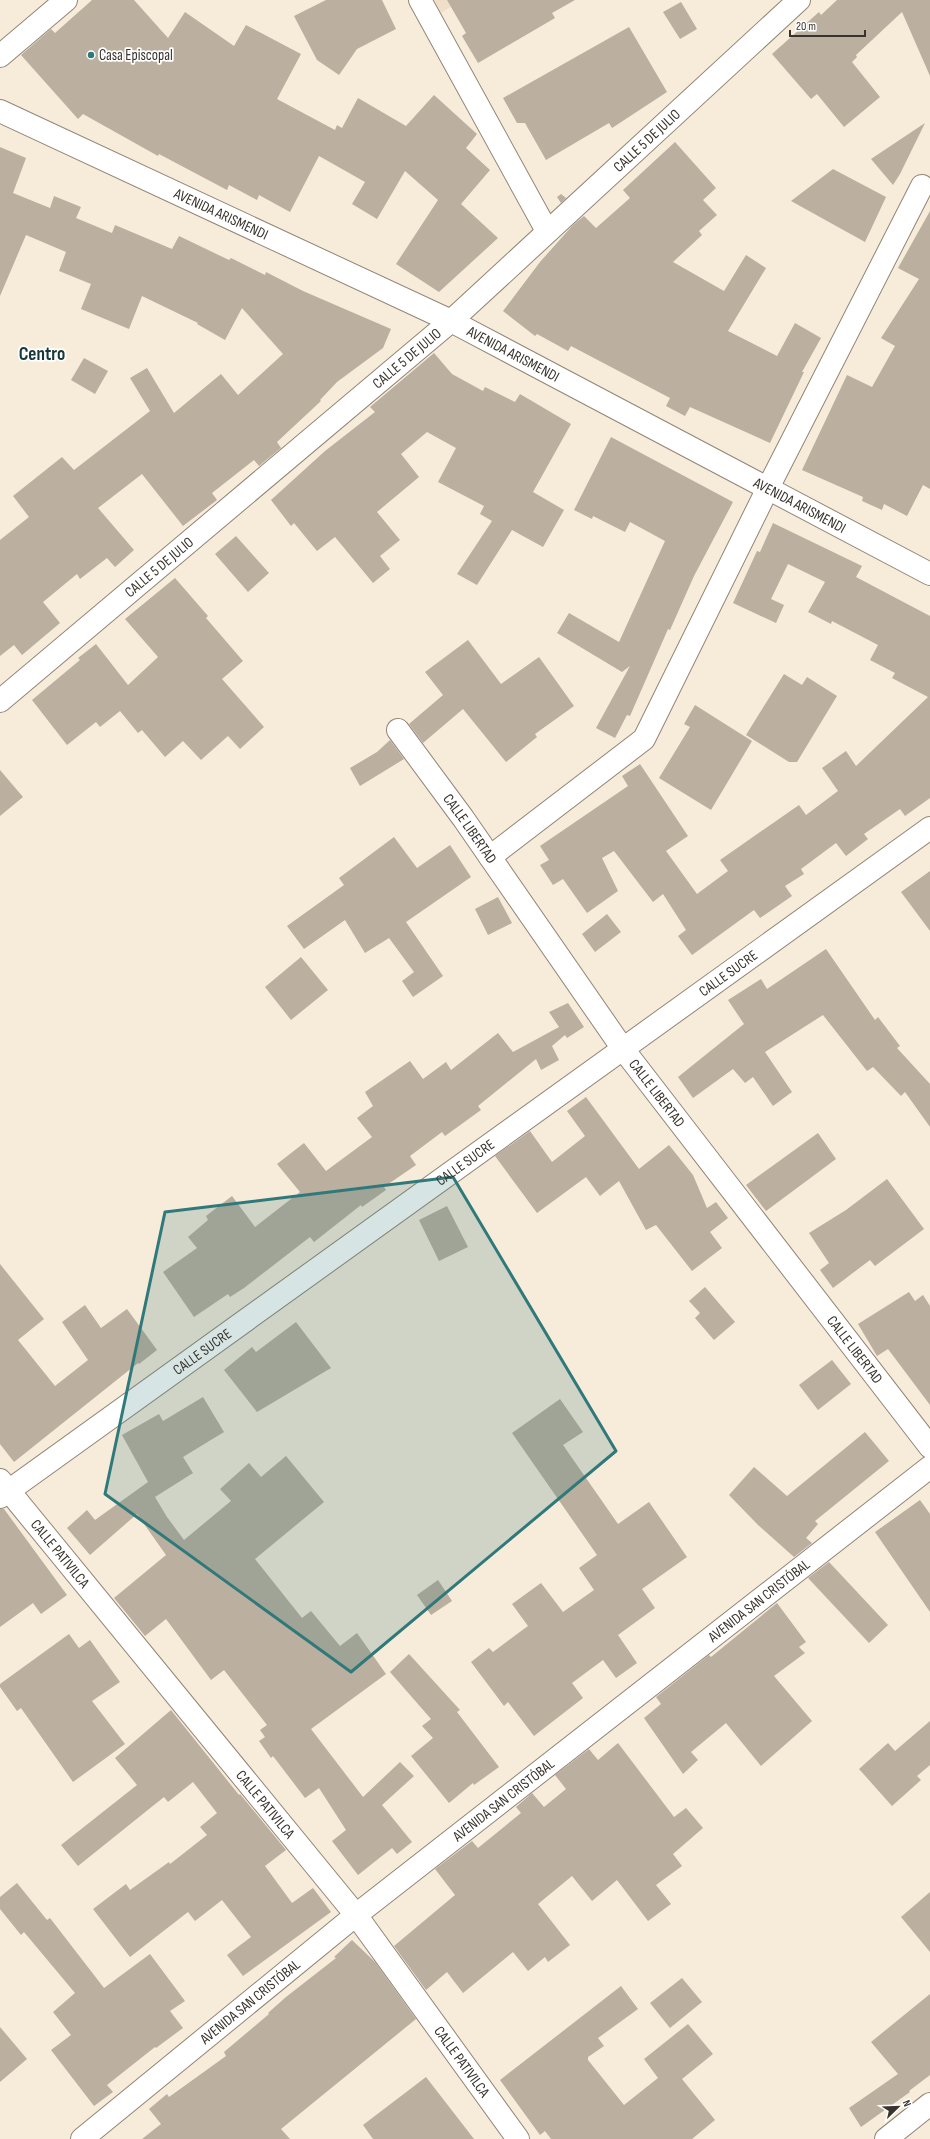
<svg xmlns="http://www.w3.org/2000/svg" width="930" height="2139" viewBox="0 0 930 2139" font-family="'Sofia Sans Condensed',sans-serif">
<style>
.built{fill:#f0dfc8}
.building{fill:#bbaf9f}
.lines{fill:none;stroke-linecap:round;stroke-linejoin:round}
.street-casing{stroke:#918676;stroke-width:24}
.street{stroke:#fff;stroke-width:22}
.marked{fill:#30797a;fill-opacity:0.2;stroke:#30797a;stroke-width:3;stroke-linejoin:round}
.poi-dot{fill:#30797a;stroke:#fff;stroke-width:1.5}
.labels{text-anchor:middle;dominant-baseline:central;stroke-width:3.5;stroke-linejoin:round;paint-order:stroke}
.poi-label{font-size:15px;fill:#38332c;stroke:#fff;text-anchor:start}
.street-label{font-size:15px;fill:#38332c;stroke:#fff}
.district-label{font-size:19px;font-weight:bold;fill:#153838;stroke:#fff}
</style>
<rect width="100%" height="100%" fill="#f7ebda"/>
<!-- built -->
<path class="built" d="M 434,0 L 462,0 L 441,13 Z"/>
<!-- building -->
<g class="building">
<path d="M 92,0 L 134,0 L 168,38 L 185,12 L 234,46 L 246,25 L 301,54 L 277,99 L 335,130 L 337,125 L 342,128 L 358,98 L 406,126 L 434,95 L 477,134 L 466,148 L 490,170 L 461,204 L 498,238 L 439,292 L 396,264 L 438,200 L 405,171 L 377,219 L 352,204 L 365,182 L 319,156 L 290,212 L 259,195 L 257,200 L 229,185 L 227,190 L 159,154 L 158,156 L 83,114 L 78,119 L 21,55 L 51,29 L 55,33 Z"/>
<path d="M 326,0 L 382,0 L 396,29 L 357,49 L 339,75 L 317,60 L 294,16 Z"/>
<path d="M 447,0 L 575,0 L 552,13 L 555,18 L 478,63 L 462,36 L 466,33 Z"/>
<path d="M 837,0 L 930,0 L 930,76 L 902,12 L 856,55 L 857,57 L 852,62 L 880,97 L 844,127 L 817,94 L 811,99 L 772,54 L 819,12 L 821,15 Z"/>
<path d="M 681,2 L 697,29 L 680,39 L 663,12 Z"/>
<path d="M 629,27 L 667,92 L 612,128 L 609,123 L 546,160 L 525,123 L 517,123 L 503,98 Z"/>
<path d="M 925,123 L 900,174 L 893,185 L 871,159 Z"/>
<path d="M 675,142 L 716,188 L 703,200 L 717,215 L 699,231 L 702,235 L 673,262 L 724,291 L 746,255 L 766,268 L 728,331 L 777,356 L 795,323 L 821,338 L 802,372 L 804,372 L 770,443 L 690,407 L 685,416 L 666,406 L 670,398 L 571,346 L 568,351 L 537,334 L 535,336 L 503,311 L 540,262 L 573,225 L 584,216 L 596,228 L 630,198 L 623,190 Z"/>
<path d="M 0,147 L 26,158 L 13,193 L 50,208 L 54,196 L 81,207 L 76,218 L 112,233 L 115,225 L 172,249 L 179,236 L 229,260 L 231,258 L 265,275 L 266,272 L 303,291 L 391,329 L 383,348 L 337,382 L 320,400 L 321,401 L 277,442 L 281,448 L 259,466 L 254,460 L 212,493 L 217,500 L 183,526 L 142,474 L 98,508 L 134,550 L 115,567 L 107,558 L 80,579 L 77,574 L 43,602 L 60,623 L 22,655 L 14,645 L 0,656 L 0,540 L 29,517 L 13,496 L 62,457 L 74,470 L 150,411 L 130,378 L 147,368 L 174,413 L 221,374 L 238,395 L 283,354 L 242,308 L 225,340 L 197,324 L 198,323 L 142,296 L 129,329 L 81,309 L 91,284 L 59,271 L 66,252 L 26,235 L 0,296 Z"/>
<path d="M 833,169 L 886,197 L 865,242 L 791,201 Z"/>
<path d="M 561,194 L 566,198 L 561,203 L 557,197 Z"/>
<path d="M 930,211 L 930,489 L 923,485 L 907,516 L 884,504 L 882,510 L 862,501 L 863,497 L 802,470 L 847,375 L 872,387 L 895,346 L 881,338 L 919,279 L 898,268 Z"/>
<path d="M 434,353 L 452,374 L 483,391 L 485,387 L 515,402 L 520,394 L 571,424 L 533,492 L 564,510 L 543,547 L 512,530 L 477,585 L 457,574 L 492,521 L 480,514 L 484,506 L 438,482 L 456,448 L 427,432 L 401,454 L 419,477 L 377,512 L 400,540 L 380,556 L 390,569 L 373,583 L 335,537 L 317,551 L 294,523 L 291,526 L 271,500 L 325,451 L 375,412 L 370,407 Z"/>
<path d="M 84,358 L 108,371 L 95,394 L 71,380 Z"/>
<path d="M 611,437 L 733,502 L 694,576 L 670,630 L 668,629 L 630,716 L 627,715 L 615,738 L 596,728 L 630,666 L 622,672 L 557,633 L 569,613 L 619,642 L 665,541 L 630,522 L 625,532 L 593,516 L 592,519 L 574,510 Z"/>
<path d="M 773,523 L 862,566 L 856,577 L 930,616 L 930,798 L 905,816 L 900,809 L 864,834 L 868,839 L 846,856 L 836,843 L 801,869 L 804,874 L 785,886 L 792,896 L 760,918 L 754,910 L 692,955 L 678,936 L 686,930 L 663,894 L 653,902 L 614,851 L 602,858 L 618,891 L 587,913 L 563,879 L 553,885 L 540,865 L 549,860 L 540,846 L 628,786 L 622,776 L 640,764 L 688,836 L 666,851 L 697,894 L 728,871 L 720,860 L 799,805 L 806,815 L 838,791 L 822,768 L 846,751 L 856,766 L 928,697 L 892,678 L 895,673 L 870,660 L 878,645 L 832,621 L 831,624 L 808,612 L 825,582 L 788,564 L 771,599 L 784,605 L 776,623 L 733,603 L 757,551 L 760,552 Z"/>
<path d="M 236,536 L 269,573 L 248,592 L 215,554 Z"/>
<path d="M 175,578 L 208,616 L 206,618 L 243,661 L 222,679 L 264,727 L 240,749 L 228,736 L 201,760 L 183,741 L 165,757 L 142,730 L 138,733 L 120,711 L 100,727 L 96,722 L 67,745 L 32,700 L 80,660 L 78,658 L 96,644 L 128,685 L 158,657 L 125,619 Z"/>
<path d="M 468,640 L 501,684 L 539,657 L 574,706 L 535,734 L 537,737 L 506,762 L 463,709 L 423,743 L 409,724 L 443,695 L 425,672 Z"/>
<path d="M 784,674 L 802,685 L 807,677 L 837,696 L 797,762 L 789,762 L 746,735 Z"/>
<path d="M 695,705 L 752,741 L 711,810 L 659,778 L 690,727 L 684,724 Z"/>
<path d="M 390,740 L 404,759 L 360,786 L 350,768 L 377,752 Z"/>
<path d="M 0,770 L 23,797 L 0,816 Z"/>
<path d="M 394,837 L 417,868 L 450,845 L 471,877 L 406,922 L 443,976 L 413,997 L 402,981 L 414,972 L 389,938 L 365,953 L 345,920 L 304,949 L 287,926 L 344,885 L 339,878 Z"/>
<path d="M 930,871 L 930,931 L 901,892 Z"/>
<path d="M 498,897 L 512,923 L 488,935 L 475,909 Z"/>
<path d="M 607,914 L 621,932 L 595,952 L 582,934 Z"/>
<path d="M 826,949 L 875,1020 L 878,1017 L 900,1046 L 897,1048 L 930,1084 L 930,1127 L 905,1092 L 901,1096 L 873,1067 L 867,1071 L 823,1015 L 765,1052 L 792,1092 L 773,1106 L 753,1077 L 745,1083 L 733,1069 L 693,1098 L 678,1077 L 744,1024 L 728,1000 L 761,979 L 767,989 Z"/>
<path d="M 301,957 L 328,990 L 291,1020 L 265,987 Z"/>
<path d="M 568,1003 L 584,1027 L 567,1038 L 565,1035 L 552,1046 L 559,1060 L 541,1070 L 536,1059 L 478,1106 L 481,1110 L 445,1136 L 442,1132 L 410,1156 L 416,1165 L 384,1187 L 386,1190 L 362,1207 L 361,1205 L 314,1242 L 310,1237 L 244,1288 L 230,1297 L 228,1294 L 194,1317 L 163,1272 L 197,1248 L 188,1237 L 208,1220 L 206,1216 L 232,1196 L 255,1227 L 300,1192 L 277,1164 L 304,1143 L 326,1171 L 372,1137 L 357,1118 L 373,1106 L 365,1092 L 410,1061 L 423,1079 L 446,1062 L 451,1070 L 498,1033 L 513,1052 L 559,1027 L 549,1012 Z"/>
<path d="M 586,1097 L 639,1169 L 669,1145 L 693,1175 L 707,1208 L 716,1202 L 728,1218 L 710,1232 L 722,1248 L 692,1271 L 656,1225 L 646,1230 L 619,1181 L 600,1196 L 586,1177 L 537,1213 L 495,1156 L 530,1131 L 552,1162 L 585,1136 L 567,1111 Z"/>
<path d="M 818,1133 L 836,1159 L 766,1211 L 746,1185 Z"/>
<path d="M 887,1179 L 924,1229 L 875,1266 L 870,1260 L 833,1288 L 820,1270 L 829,1263 L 809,1233 L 846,1210 Z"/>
<path d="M 447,1206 L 468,1247 L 439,1261 L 419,1220 Z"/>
<path d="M 0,1264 L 44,1319 L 18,1340 L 55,1386 L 88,1360 L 62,1322 L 85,1305 L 101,1328 L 127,1309 L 157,1350 L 139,1364 L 138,1363 L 14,1462 L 0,1444 Z"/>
<path d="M 705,1287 L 735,1322 L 714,1340 L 695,1318 L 700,1313 L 689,1301 Z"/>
<path d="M 909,1292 L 915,1301 L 923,1295 L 930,1306 L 930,1405 L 888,1349 L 877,1356 L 858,1324 Z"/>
<path d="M 296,1322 L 331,1368 L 257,1412 L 224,1370 L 252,1347 L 256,1352 Z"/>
<path d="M 832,1360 L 851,1384 L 818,1410 L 799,1385 Z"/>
<path d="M 203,1397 L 224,1432 L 183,1457 L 193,1473 L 155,1497 L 167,1517 L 184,1540 L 231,1501 L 220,1489 L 249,1463 L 261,1477 L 286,1456 L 324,1502 L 255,1559 L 302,1618 L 311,1611 L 340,1646 L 357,1633 L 386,1674 L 311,1729 L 363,1797 L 400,1762 L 414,1776 L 382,1805 L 412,1842 L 397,1854 L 392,1848 L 358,1875 L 332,1841 L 346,1830 L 319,1788 L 305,1798 L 273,1756 L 271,1758 L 259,1741 L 265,1737 L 260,1730 L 267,1725 L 224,1670 L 211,1680 L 166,1619 L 145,1636 L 114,1598 L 166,1555 L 137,1514 L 90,1555 L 67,1528 L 87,1510 L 95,1520 L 148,1482 L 122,1435 L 159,1414 L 163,1421 Z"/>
<path d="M 560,1399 L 583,1432 L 563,1445 L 618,1524 L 649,1502 L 687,1557 L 642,1589 L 655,1608 L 618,1635 L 637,1663 L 616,1678 L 603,1660 L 572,1683 L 583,1698 L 534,1736 L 508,1702 L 504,1706 L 471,1662 L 489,1648 L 493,1652 L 528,1626 L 512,1604 L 541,1583 L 563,1612 L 594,1590 L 579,1568 L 597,1555 L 512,1433 Z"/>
<path d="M 865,1432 L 889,1461 L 815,1521 L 818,1524 L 806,1538 L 812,1543 L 794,1557 L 758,1525 L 729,1495 L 754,1467 L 787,1496 Z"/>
<path d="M 920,1500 L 930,1514 L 930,1612 L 875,1532 Z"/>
<path d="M 0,1509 L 4,1509 L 67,1595 L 41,1614 L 33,1603 L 0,1627 Z"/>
<path d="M 829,1562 L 888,1625 L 869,1643 L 808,1578 Z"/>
<path d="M 438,1580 L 452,1601 L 431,1615 L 417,1595 Z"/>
<path d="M 777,1603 L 806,1642 L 799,1647 L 805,1653 L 774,1676 L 812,1721 L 761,1766 L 726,1723 L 691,1752 L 698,1760 L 683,1774 L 644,1718 L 661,1704 L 656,1697 L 709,1655 L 711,1657 Z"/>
<path d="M 69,1634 L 79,1648 L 90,1640 L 120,1682 L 92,1701 L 125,1744 L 73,1782 L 21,1708 L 17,1711 L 0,1687 L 0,1684 Z"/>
<path d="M 409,1654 L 460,1710 L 457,1712 L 499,1767 L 474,1785 L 473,1783 L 449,1803 L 411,1756 L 433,1738 L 422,1726 L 431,1719 L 390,1672 Z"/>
<path d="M 171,1710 L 239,1795 L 240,1794 L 286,1850 L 265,1866 L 292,1903 L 313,1888 L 331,1912 L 243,1976 L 227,1955 L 251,1937 L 222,1900 L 195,1921 L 188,1912 L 130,1957 L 93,1909 L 126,1884 L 130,1890 L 169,1862 L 170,1864 L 207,1835 L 200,1827 L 217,1813 L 193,1782 L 168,1802 L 164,1797 L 78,1866 L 61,1845 L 137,1785 L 115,1758 Z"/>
<path d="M 930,1721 L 930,1765 L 917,1776 L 921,1780 L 892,1806 L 859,1769 L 888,1743 L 895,1751 Z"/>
<path d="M 618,1743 L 674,1817 L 686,1808 L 703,1828 L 673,1854 L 682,1866 L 656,1885 L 671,1904 L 648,1921 L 617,1880 L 592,1901 L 572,1876 L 538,1904 L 570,1945 L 548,1962 L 545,1957 L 528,1971 L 513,1952 L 463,1993 L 447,1972 L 426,1990 L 394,1946 L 455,1895 L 435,1869 L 472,1841 L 478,1848 L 521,1813 L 516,1807 L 532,1793 L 544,1807 L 566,1789 L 555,1775 L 589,1749 L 598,1760 Z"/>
<path d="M 17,1883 L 47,1920 L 50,1918 L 104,1988 L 150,1954 L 185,2001 L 170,2011 L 183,2028 L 156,2048 L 155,2047 L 107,2085 L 113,2092 L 94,2106 L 51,2050 L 71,2035 L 53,2012 L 75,1993 L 24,1932 L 21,1935 L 0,1909 L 0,1897 Z"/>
<path d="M 930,1892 L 930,1952 L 901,1917 Z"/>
<path d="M 352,1940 L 375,1962 L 416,2019 L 281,2129 L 290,2139 L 142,2139 L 161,2124 L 149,2109 L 167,2094 L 169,2097 L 226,2056 L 224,2052 L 269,2014 L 268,2013 L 286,1997 L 336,1958 L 334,1957 Z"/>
<path d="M 682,1978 L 702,2002 L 670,2028 L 650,2003 Z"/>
<path d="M 621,1986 L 638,2009 L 598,2038 L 604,2046 L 588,2057 L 588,2060 L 624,2105 L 658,2078 L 644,2059 L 688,2024 L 713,2054 L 682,2079 L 715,2120 L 692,2139 L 551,2139 L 545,2131 L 540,2135 L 500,2080 Z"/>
<path d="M 930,1994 L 930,2075 L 909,2091 L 910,2092 L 861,2127 L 849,2108 L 898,2074 L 871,2042 Z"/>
<path d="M 0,2027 L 27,2059 L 0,2082 Z"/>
<path d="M 426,2077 L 474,2139 L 373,2139 L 363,2125 Z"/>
</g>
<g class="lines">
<!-- street casing -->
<g class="street-casing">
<g id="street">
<path d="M 420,0 L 547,231"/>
<path d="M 0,56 L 66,0"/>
<path id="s1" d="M 0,111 L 451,321 L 930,574"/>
<path id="s2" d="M 0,701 L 451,321 L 799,0"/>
<path id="s3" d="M 398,730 L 463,818 L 623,1049 L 930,1447"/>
<path d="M 490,857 L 644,739 L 768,488 L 922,186"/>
<path id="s4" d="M 0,1480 L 356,1915 L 518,2139"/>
<path id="s5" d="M 0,1497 L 930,828"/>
<path id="s6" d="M 82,2139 L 356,1915 L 930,1467"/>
<path d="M 886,2139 L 930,2104"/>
</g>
</g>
<!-- street -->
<use href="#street" class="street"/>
</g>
<!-- marked area -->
<path class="marked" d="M 453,1177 L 616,1451 L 351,1672 L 105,1494 L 165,1212 Z"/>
<!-- markers -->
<circle class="poi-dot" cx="91" cy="55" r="4"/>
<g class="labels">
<!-- poi labels -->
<g class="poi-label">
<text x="99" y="55">Casa Episcopal</text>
</g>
<!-- street labels -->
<g class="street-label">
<text stroke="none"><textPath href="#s2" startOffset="856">CALLE 5 DE JULIO</textPath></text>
<text stroke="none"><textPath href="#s1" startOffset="244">AVENIDA ARISMENDI</textPath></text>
<text stroke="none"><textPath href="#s1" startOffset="568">AVENIDA ARISMENDI</textPath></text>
<text stroke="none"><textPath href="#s2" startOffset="532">CALLE 5 DE JULIO</textPath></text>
<text stroke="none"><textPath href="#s1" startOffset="892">AVENIDA ARISMENDI</textPath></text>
<text stroke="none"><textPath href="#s2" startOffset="208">CALLE 5 DE JULIO</textPath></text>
<text stroke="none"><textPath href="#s3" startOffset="122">CALLE LIBERTAD</textPath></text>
<text stroke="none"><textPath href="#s5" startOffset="897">CALLE SUCRE</textPath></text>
<text stroke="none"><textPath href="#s3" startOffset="446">CALLE LIBERTAD</textPath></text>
<text stroke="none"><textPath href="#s5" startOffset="573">CALLE SUCRE</textPath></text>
<text stroke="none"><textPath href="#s3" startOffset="770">CALLE LIBERTAD</textPath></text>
<text stroke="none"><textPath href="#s5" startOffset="249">CALLE SUCRE</textPath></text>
<text stroke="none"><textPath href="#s4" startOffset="95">CALLE PATIVILCA</textPath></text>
<text stroke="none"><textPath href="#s6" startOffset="865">AVENIDA SAN CRISTÓBAL</textPath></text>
<text stroke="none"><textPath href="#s6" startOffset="541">AVENIDA SAN CRISTÓBAL</textPath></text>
<text stroke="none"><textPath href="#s4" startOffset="419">CALLE PATIVILCA</textPath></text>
<text stroke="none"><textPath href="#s6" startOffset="217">AVENIDA SAN CRISTÓBAL</textPath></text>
<text stroke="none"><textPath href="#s4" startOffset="743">CALLE PATIVILCA</textPath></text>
</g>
<!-- district labels -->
<g class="district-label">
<text x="42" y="354">Centro</text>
</g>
</g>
<!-- north arrow -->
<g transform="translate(898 2107) rotate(67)" stroke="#ffffff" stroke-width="3" paint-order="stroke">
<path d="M0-3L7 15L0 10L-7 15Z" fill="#38332c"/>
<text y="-6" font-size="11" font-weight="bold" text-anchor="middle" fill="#38332c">N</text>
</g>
<!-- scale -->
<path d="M790 30v6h75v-6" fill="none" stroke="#38332c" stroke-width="2"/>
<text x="796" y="30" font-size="12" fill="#38332c" stroke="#ffffff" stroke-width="3" paint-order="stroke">20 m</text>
</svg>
